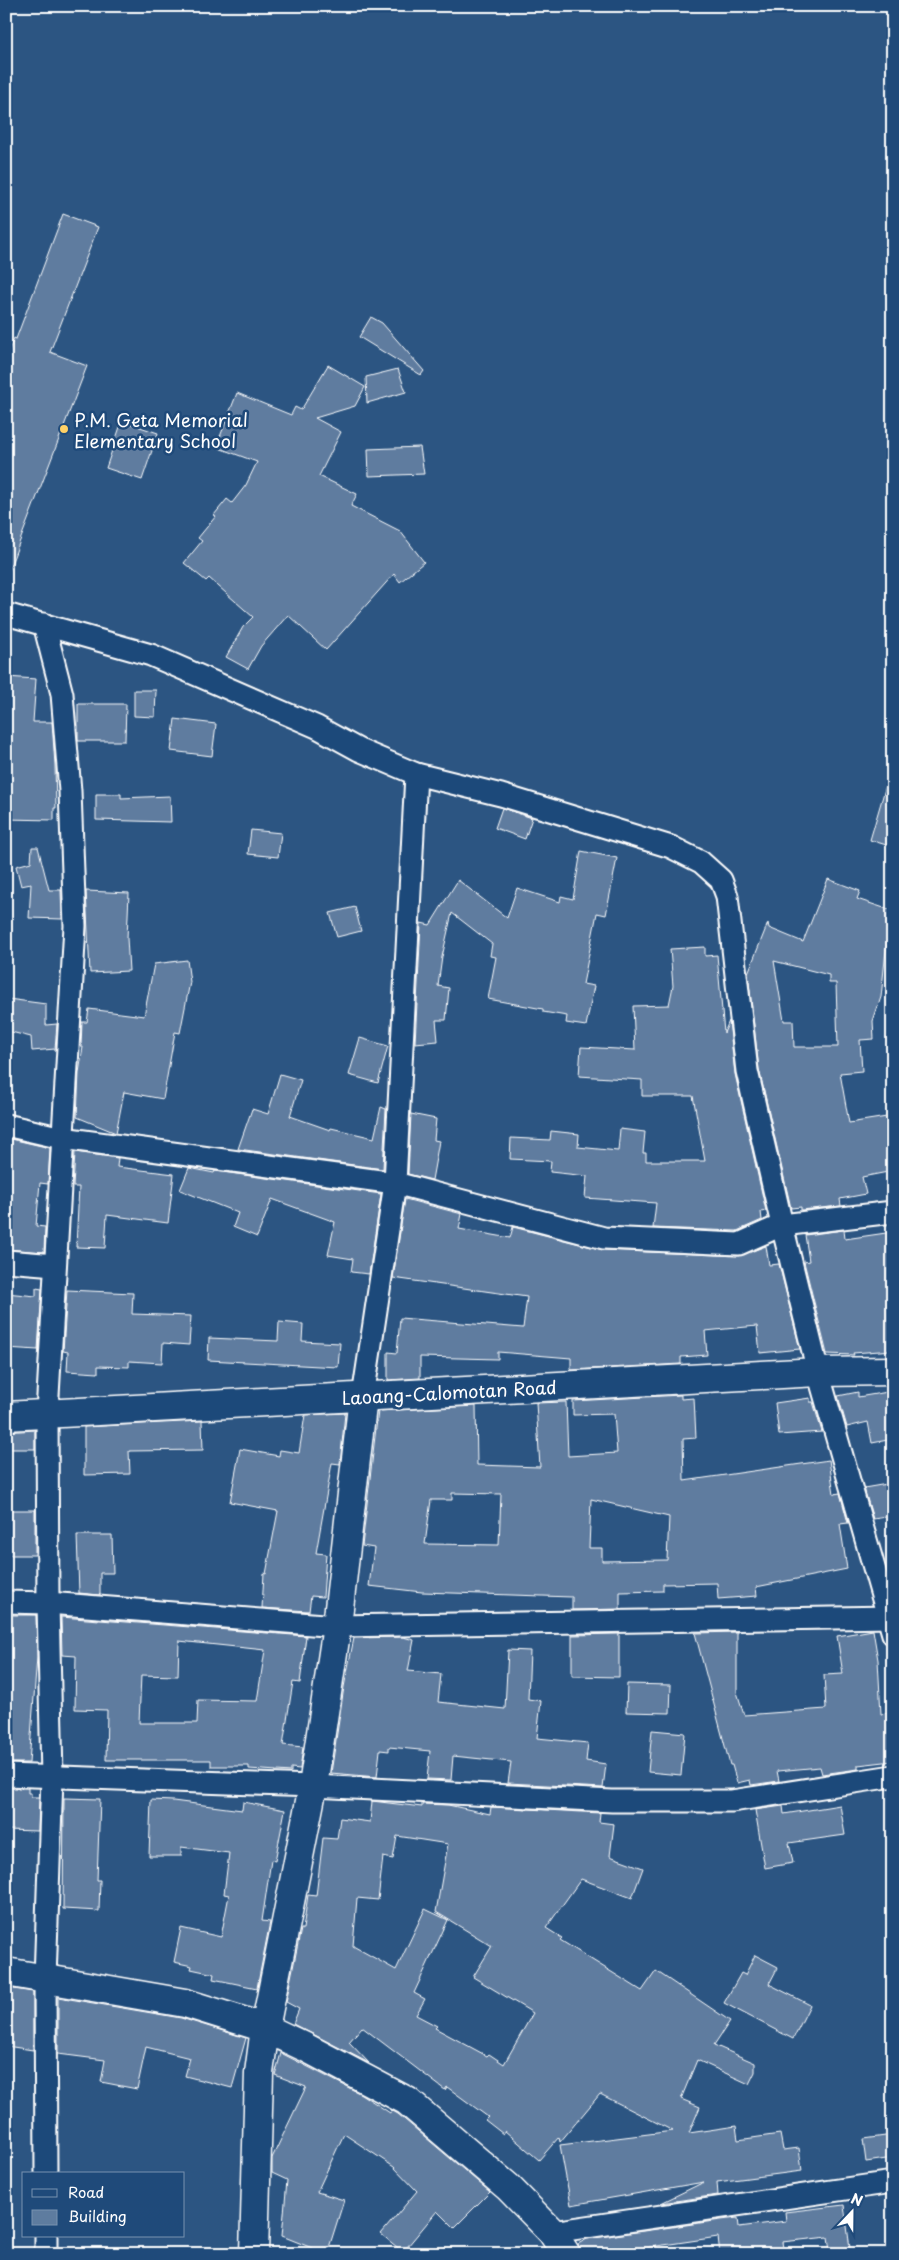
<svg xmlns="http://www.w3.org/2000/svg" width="899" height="2260" viewBox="0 0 899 2260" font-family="'Playpen Sans',sans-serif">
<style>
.building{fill:#5e7c9f;stroke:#fff;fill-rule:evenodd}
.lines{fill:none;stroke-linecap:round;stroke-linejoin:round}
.street-casing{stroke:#fff;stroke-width:25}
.secondary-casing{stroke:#fff;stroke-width:31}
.street{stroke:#1f4a7a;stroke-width:21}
.secondary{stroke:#1f4a7a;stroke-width:28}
.poi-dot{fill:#ffd166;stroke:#1f4a7a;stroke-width:2}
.labels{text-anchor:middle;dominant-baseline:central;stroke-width:5;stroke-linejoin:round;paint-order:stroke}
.poi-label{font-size:18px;fill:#fff;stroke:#1f4a7a;text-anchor:start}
.street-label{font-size:18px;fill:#fff;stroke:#1f4a7a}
</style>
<rect width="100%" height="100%" fill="#2c5582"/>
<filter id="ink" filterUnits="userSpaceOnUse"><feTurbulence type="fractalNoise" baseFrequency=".02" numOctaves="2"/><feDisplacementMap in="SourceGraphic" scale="10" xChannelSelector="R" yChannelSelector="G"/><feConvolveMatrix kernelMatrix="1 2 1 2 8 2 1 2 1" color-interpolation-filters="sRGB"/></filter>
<g filter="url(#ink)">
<!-- building -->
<g class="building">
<path d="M 63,214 L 98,227 L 50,352 L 87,366 L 8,572 L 6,572 L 6,358 L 14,338 L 16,339 Z"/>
<path d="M 371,317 L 382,323 L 424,371 L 421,375 L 359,337 Z"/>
<path d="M 328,365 L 365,387 L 355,406 L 315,418 L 341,432 L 319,476 L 357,494 L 351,506 L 400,531 L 424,562 L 400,582 L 394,574 L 326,650 L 288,615 L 261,646 L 248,669 L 226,657 L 243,627 L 253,617 L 209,578 L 206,581 L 184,563 L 202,541 L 198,538 L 216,516 L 214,515 L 227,499 L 232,503 L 246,485 L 257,462 L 216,447 L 237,393 L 291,415 L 295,407 L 301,410 Z"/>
<path d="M 398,369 L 406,392 L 367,403 L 366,377 Z"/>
<path d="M 122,421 L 158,433 L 142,480 L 106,468 Z"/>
<path d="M 420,447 L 424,474 L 369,476 L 368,449 Z"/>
<path d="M 6,677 L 36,679 L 33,722 L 52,722 L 55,765 L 56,808 L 54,808 L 54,820 L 6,819 Z"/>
<path d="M 134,690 L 156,690 L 155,717 L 134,716 Z"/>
<path d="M 78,704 L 126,704 L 125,741 L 78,741 Z"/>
<path d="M 175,719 L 216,724 L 212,756 L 171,751 Z"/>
<path d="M 887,782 L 893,782 L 893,847 L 870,840 Z"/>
<path d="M 96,794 L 121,794 L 121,798 L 170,796 L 171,822 L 96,820 Z"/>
<path d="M 502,808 L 532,818 L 525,839 L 495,828 Z"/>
<path d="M 251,830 L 281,833 L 278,857 L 248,854 Z"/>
<path d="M 32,847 L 38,847 L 49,890 L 61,890 L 62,919 L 29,918 L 31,884 L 21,886 L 16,866 L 31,862 Z"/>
<path d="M 581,851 L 617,858 L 606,915 L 597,913 L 583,984 L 594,986 L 586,1026 L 566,1023 L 567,1016 L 543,1012 L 543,1009 L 488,999 L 496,957 L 490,956 L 492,944 L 452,913 L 442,957 L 438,986 L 449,988 L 446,1020 L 436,1020 L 438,1041 L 415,1043 L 421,923 L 430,925 L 458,880 L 507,918 L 517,888 L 560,902 L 561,896 L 573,899 Z"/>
<path d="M 828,879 L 860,891 L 857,899 L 893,911 L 893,943 L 887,941 L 881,997 L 873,1021 L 874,1039 L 860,1040 L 862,1071 L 840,1073 L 849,1123 L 893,1116 L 893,1171 L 862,1177 L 866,1194 L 840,1199 L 841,1206 L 801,1210 L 801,1207 L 791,1208 L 759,1069 L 748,973 L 768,923 L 769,928 L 803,942 ZM 774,961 L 829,975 L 829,983 L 836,983 L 838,1047 L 794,1047 L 793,1021 L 784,1021 Z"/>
<path d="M 86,891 L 129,893 L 127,938 L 129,971 L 90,973 Z"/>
<path d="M 355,907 L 361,931 L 337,937 L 330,913 Z"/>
<path d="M 705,947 L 705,956 L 717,955 L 724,1033 L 729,1021 L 735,1074 L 766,1211 L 761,1212 L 762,1220 L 737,1231 L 653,1228 L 656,1203 L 585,1198 L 587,1176 L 550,1172 L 551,1161 L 510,1159 L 511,1138 L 550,1140 L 551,1131 L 579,1134 L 578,1147 L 618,1151 L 620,1129 L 645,1132 L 643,1153 L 646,1153 L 646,1161 L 705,1161 L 693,1096 L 642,1096 L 642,1080 L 579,1076 L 581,1047 L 635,1050 L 633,1006 L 669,1005 L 673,986 L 670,949 Z"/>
<path d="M 187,960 L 190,982 L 180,1033 L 175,1032 L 163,1099 L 124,1092 L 116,1133 L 77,1117 L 79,1073 L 83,1047 L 81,1047 L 82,1022 L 87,1022 L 89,1009 L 144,1016 L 154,964 Z"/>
<path d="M 8,999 L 46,1004 L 46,1025 L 57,1024 L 55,1049 L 32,1051 L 31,1037 L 7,1031 Z"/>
<path d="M 360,1038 L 388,1046 L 378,1083 L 349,1075 Z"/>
<path d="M 280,1074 L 301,1080 L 290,1116 L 330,1130 L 331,1128 L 374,1138 L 381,1107 L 386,1109 L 383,1169 L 238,1149 L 252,1109 L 268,1114 Z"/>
<path d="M 411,1114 L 436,1119 L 434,1140 L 439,1141 L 432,1180 L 408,1174 Z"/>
<path d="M 7,1138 L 50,1148 L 48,1184 L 40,1183 L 36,1226 L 45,1227 L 44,1252 L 6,1249 Z"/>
<path d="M 75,1152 L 118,1158 L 117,1167 L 174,1174 L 168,1223 L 107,1215 L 105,1248 L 76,1247 L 79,1187 L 73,1187 Z"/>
<path d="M 189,1168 L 214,1173 L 215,1171 L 381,1194 L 369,1274 L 351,1272 L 353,1259 L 328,1255 L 335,1222 L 272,1199 L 257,1237 L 233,1227 L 238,1213 L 180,1190 Z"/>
<path d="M 405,1199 L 462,1214 L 459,1229 L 510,1238 L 513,1227 L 603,1250 L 738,1256 L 766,1246 L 769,1265 L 779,1264 L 800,1349 L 760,1353 L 757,1326 L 705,1331 L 707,1355 L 681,1357 L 681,1364 L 571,1370 L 571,1358 L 498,1352 L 498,1359 L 420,1357 L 420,1378 L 388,1380 L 388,1352 L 397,1353 L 400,1318 L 523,1328 L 527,1297 L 393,1278 Z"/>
<path d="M 844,1230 L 845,1239 L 893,1232 L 893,1350 L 853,1353 L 854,1355 L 827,1354 L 804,1262 L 809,1261 L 805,1235 Z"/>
<path d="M 36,1288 L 42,1289 L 38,1350 L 6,1348 L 6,1293 L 36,1296 Z"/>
<path d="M 67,1290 L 133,1293 L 132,1314 L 191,1316 L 189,1345 L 163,1343 L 162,1363 L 129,1361 L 129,1367 L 98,1366 L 98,1373 L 67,1371 L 68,1352 L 63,1351 Z"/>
<path d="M 279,1322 L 303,1324 L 302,1341 L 340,1343 L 338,1367 L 208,1360 L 209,1338 L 278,1341 Z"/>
<path d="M 858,1392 L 858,1397 L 888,1392 L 893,1415 L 893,1439 L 872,1443 L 868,1422 L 847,1427 L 838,1396 Z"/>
<path d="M 681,1395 L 681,1399 L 694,1398 L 696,1438 L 683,1439 L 684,1481 L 829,1460 L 834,1494 L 840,1493 L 848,1523 L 840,1524 L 847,1569 L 756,1587 L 757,1596 L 718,1599 L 717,1583 L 663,1584 L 663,1591 L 620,1592 L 620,1609 L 572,1610 L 572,1597 L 422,1592 L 369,1586 L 374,1548 L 362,1546 L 378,1411 L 476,1406 L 477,1465 L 540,1467 L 536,1403 L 566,1402 L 568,1456 L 617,1453 L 614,1414 L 573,1415 L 573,1401 ZM 452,1493 L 501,1494 L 499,1545 L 425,1544 L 431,1500 L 452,1500 ZM 591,1499 L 669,1517 L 667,1560 L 602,1561 L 602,1548 L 589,1548 Z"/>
<path d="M 810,1398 L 810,1402 L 813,1402 L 822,1432 L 779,1435 L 775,1403 Z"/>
<path d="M 345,1413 L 340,1464 L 332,1463 L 316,1553 L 326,1554 L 323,1597 L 311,1596 L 309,1611 L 262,1608 L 264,1573 L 266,1574 L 278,1511 L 230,1502 L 240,1449 L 279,1456 L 280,1450 L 299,1453 L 305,1415 Z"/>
<path d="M 202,1421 L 203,1450 L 129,1451 L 130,1474 L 84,1475 L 84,1427 Z"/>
<path d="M 35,1430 L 35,1449 L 6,1449 L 6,1432 Z"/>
<path d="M 893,1483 L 893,1516 L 873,1519 L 864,1488 Z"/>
<rect x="6" y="1510" width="29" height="45"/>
<path d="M 77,1535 L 112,1535 L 113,1573 L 100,1573 L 100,1595 L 79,1593 Z"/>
<path d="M 6,1615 L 36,1615 L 37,1657 L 29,1763 L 6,1763 Z"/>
<path d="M 61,1617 L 306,1636 L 300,1683 L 293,1682 L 283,1745 L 303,1747 L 300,1769 L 291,1768 L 291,1772 L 249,1769 L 249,1766 L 211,1766 L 211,1760 L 106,1760 L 107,1710 L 75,1709 L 76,1656 L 62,1655 ZM 179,1641 L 265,1650 L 257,1701 L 198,1700 L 197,1723 L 139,1723 L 141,1675 L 178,1676 Z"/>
<path d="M 873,1630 L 878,1660 L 881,1714 L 893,1712 L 893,1761 L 858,1765 L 858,1769 L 822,1774 L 820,1767 L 777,1771 L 779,1781 L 751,1785 L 750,1780 L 737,1783 L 732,1765 L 730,1765 L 695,1633 L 737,1632 L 737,1692 L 744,1715 L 826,1709 L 824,1675 L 843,1674 L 837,1636 Z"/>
<path d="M 619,1634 L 619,1677 L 572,1676 L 572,1635 Z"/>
<path d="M 403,1637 L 414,1640 L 408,1671 L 441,1674 L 438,1702 L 505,1709 L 508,1650 L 530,1651 L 528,1699 L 541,1701 L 537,1738 L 588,1743 L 586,1761 L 606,1764 L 603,1788 L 508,1783 L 511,1762 L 453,1756 L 451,1780 L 427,1779 L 430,1751 L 389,1747 L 389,1751 L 380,1750 L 377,1777 L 331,1773 L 344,1687 L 354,1638 Z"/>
<path d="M 627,1684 L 671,1685 L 670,1713 L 626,1712 Z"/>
<path d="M 652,1730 L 685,1733 L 681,1775 L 648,1772 Z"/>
<path d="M 6,1788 L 28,1788 L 28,1793 L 31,1793 L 31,1797 L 39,1797 L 38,1831 L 6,1830 Z"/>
<path d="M 64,1798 L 100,1799 L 97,1880 L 100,1880 L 99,1911 L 63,1909 Z"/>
<path d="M 151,1800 L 173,1801 L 242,1810 L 243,1802 L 285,1810 L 275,1861 L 271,1860 L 262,1921 L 270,1922 L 257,1988 L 213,1979 L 214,1974 L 191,1969 L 192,1966 L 174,1962 L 181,1928 L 221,1937 L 229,1895 L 224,1894 L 229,1853 L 181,1847 L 181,1856 L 149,1856 Z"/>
<path d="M 372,1801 L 422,1807 L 422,1804 L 448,1805 L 490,1814 L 491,1807 L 600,1813 L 599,1822 L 614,1824 L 610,1856 L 643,1868 L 632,1898 L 581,1879 L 546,1928 L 562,1938 L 560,1940 L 642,1991 L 656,1971 L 730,2021 L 714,2045 L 755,2063 L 755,2072 L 749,2084 L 697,2060 L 681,2099 L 700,2107 L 689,2133 L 736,2126 L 738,2140 L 780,2134 L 783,2150 L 799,2148 L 802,2171 L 717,2182 L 718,2195 L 661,2203 L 704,2182 L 571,2205 L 560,2145 L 673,2131 L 600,2094 L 560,2142 L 559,2137 L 539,2160 L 505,2131 L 503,2134 L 485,2120 L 488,2117 L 447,2087 L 445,2090 L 362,2027 L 349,2042 L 369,2063 L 293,2024 L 299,2009 L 286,2002 L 301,1929 L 303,1929 L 308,1895 L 316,1896 L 323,1838 L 337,1839 L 340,1818 L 370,1822 ZM 397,1836 L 448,1844 L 436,1912 L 492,1946 L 473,1977 L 533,2013 L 504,2064 L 489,2054 L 487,2056 L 435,2028 L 437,2026 L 416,2015 L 425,1999 L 414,1993 L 448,1920 L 425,1909 L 396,1970 L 353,1946 L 357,1898 L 378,1900 L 383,1857 L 393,1859 Z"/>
<path d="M 840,1805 L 845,1835 L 789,1843 L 793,1863 L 765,1868 L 755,1810 L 783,1806 L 784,1814 Z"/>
<path d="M 755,1955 L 778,1967 L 769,1984 L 810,2005 L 793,2039 L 724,2003 L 741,1973 L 745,1975 Z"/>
<path d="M 7,1988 L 33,1992 L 33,2050 L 6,2046 Z"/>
<path d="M 58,1997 L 181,2018 L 246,2038 L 232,2088 L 185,2076 L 190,2058 L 146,2047 L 137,2089 L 101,2082 L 105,2060 L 58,2054 Z"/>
<path d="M 281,2053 L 361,2094 L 390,2113 L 391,2110 L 398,2114 L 490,2192 L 454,2228 L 437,2211 L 403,2252 L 381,2234 L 417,2191 L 394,2167 L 344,2134 L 317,2192 L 344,2200 L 327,2254 L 282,2236 L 287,2180 L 272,2173 L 272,2158 L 306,2087 L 275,2075 Z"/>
<path d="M 893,2135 L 893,2158 L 866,2162 L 863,2139 Z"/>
<path d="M 844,2205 L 850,2248 L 830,2251 L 828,2237 L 782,2242 L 784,2254 L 720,2254 L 718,2237 L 650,2247 L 630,2254 L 582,2254 L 578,2244 L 587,2239 L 721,2220 L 738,2218 L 739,2227 L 786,2221 L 785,2212 Z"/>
</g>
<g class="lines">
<!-- street casing -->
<g class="street-casing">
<g id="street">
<path d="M 6,614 L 151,655 L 317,727 L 359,750 L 416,774 L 501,795 L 671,847 L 701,862 L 721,880 L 727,896 L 747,1071 L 782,1225 L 818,1372 L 893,1634"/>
<path d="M 44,624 L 62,694 L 70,791 L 75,926 L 47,1413 L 48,1603 L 52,1777 L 45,1979 L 46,2174"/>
<path d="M 6,1125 L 62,1138 L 395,1183 L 604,1238 L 739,1244 L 782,1225 L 893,1212"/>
<path d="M 6,1261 L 55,1265"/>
<path d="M 363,1397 L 395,1183 L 416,774"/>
<path d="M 6,1602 L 48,1603 L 337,1626 L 893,1617"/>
<path d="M 6,1775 L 313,1786 L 612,1801 L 732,1801 L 893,1776"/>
<path d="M 552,2232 L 893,2182"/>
<path d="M 46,2236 L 46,2254"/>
</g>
</g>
<!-- secondary casing -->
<g class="secondary-casing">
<g id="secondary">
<path d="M 6,1416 L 818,1372 L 893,1371"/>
<path d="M 6,1972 L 185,2003 L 265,2028 L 305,2047 L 407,2101 L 508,2187 L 552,2232 L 566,2254"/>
<path d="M 254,2254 L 259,2073 L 265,2028 L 313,1786 L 337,1626 L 363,1397"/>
</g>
</g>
<!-- street -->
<use href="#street" class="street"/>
<!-- secondary -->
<use href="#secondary" class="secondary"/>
</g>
</g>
<!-- markers -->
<circle class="poi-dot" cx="64" cy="429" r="5"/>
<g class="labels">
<!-- poi labels -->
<g class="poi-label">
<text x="74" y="419">P.M. Geta Memorial<tspan x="74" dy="21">Elementary School</tspan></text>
</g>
<!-- street labels -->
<g class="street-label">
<text transform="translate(449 1392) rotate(-3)">Laoang-Calomotan Road</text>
</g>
</g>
<!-- margin -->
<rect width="899" height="2260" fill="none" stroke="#1f4a7a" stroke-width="25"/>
<rect x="12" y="12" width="874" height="2235" fill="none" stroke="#fff" stroke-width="2" filter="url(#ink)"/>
<!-- legend -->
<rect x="22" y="2172" width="162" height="65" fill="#1f4a7a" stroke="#7992af"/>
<rect x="32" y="2189" width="25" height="8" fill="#1f4a7a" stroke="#7992af"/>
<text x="68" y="2198" font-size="15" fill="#ffffff">Road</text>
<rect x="32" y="2210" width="25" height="15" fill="#5e7c9f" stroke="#7992af"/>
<text x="68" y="2222" font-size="15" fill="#ffffff">Building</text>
<!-- north arrow -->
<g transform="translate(852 2212) rotate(22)" stroke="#1f4a7a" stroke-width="4" paint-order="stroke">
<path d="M0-4L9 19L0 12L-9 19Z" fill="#ffffff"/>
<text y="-8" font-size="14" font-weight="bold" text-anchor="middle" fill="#ffffff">N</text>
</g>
</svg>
